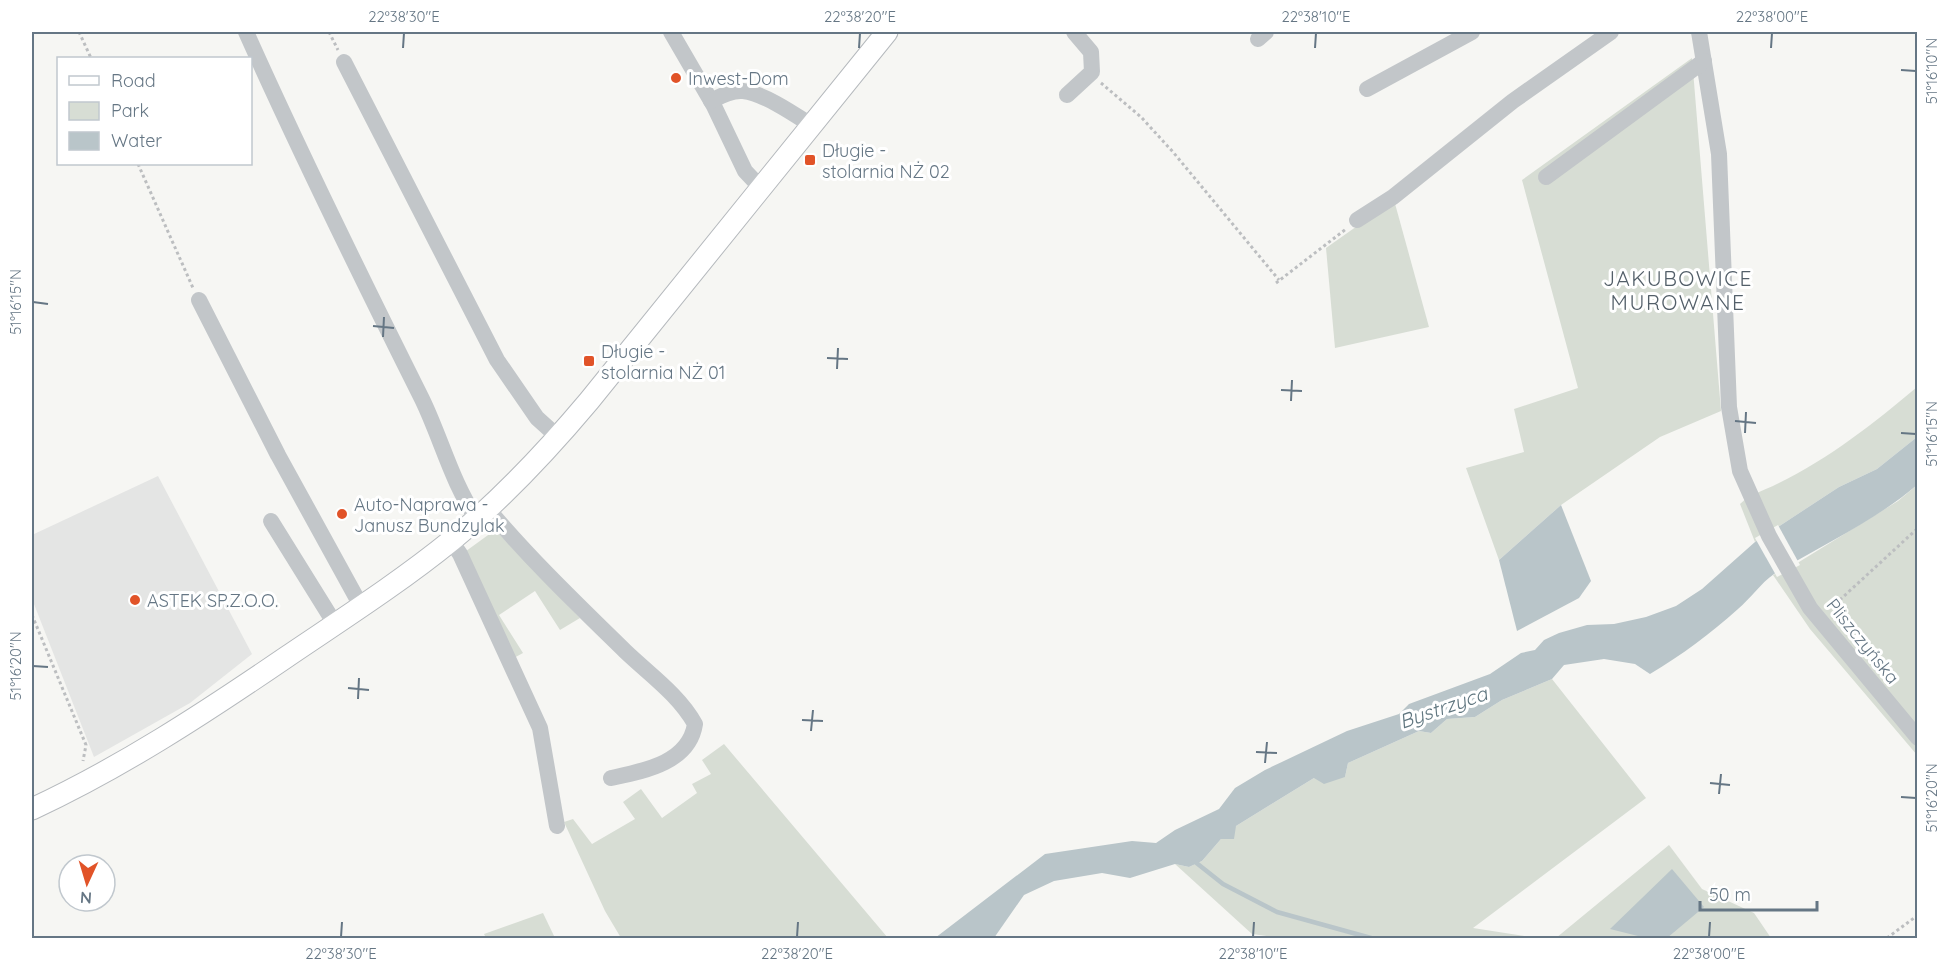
<svg xmlns="http://www.w3.org/2000/svg" width="1949" height="970" viewBox="0 0 1949 970" font-family="Quicksand,sans-serif">
<style>
.built{fill:#e4e5e4}
.green{fill:#d7ddd4}
.water{fill:#b9c5c9}
.pier{fill:#f6f6f3}
.lines{fill:none;stroke-linecap:round;stroke-linejoin:round}
.stream{stroke:#b9c5c9;stroke-width:4.5}
.major-casing{stroke:#b5b9bd;stroke-width:23}
.path{stroke:#bcbec0;stroke-width:3;stroke-dasharray:3 3;stroke-linecap:butt}
.minor{stroke:#c2c6c9;stroke-width:16}
.major{stroke:#fff;stroke-width:21}
.ticks{fill:none;stroke:#657684;stroke-width:2}
.poi-dot{fill:#e15328;stroke:#fff;stroke-width:2}
.labels{text-anchor:middle;dominant-baseline:central;stroke-width:6;stroke-linejoin:round;paint-order:stroke}
.poi-label{font-size:18px;fill:#657684;stroke:#fff;text-anchor:start}
.street-label{font-size:18px;fill:#657684;stroke:#fff}
.water-label{font-size:20px;font-style:italic;fill:#617780;stroke:#fff}
.quarter-label{font-size:21px;letter-spacing:1.5px;fill:#535f69;stroke:#fff}
.neatline{fill:none;stroke:#657684;stroke-width:2}
.ticks-label{font-size:15px;text-anchor:middle;fill:#657684}
</style>
<rect width="100%" height="100%" fill="#f6f6f3"/>
<!-- built -->
<path class="built" d="M 158,476 L 252,654 L 190,703 L 94,757 L 32,599 L 32,535 Z"/>
<!-- green -->
<g class="green">
<path d="M 1692,58 L 1721,411 L 1660,437 L 1561,505 L 1499,560 L 1466,468 L 1524,452 L 1514,409 L 1578,388 L 1522,180 Z"/>
<path d="M 1394,200 L 1429,327 L 1335,348 L 1326,248 Z"/>
<path d="M 1917,387 L 1917,437 L 1877,469 L 1839,487 L 1755,542 L 1740,504 L 1749,496 C 1812,472 1866,430 1917,387 Z"/>
<path d="M 1917,485 L 1917,755 L 1810,629 L 1773,575 L 1799,562 L 1898,501 Z"/>
<path d="M 495,530 L 580,618 L 560,630 L 535,591 L 499,615 L 523,653 L 512,659 L 462,554 Z"/>
<path d="M 1552,679 L 1646,798 L 1473,928 L 1538,938 L 1281,938 L 1252,934 L 1175,864 L 1189,867 L 1202,861 L 1221,839 L 1236,826 L 1314,778 L 1345,777 L 1348,763 L 1419,731 L 1431,733 L 1447,719 L 1475,717 L 1502,700 Z"/>
<path d="M 724,744 L 888,938 L 621,938 L 605,911 L 564,822 L 573,819 L 592,844 L 635,819 L 623,802 L 641,789 L 662,818 L 697,793 L 692,784 L 711,774 L 702,760 Z"/>
<path d="M 1669,845 L 1702,889 L 1754,913 L 1771,938 L 1556,938 Z"/>
<path d="M 543,913 L 555,938 L 486,938 L 484,934 Z"/>
</g>
<!-- water -->
<g class="water">
<path d="M 1917,437 L 1917,485 C 1875,521 1822,545 1774,574 C 1761,583 1750,599 1738,609 C 1710,634 1682,655 1650,674 L 1635,664 L 1604,659 L 1564,665 L 1552,679 L 1502,700 L 1475,717 L 1447,719 L 1431,733 L 1419,731 L 1348,763 L 1345,777 L 1324,784 L 1314,778 L 1236,826 L 1234,839 L 1221,839 L 1202,861 L 1189,867 L 1175,864 L 1130,878 L 1102,873 L 1054,881 L 1024,895 L 994,938 L 935,938 L 1045,854 L 1132,841 L 1156,843 L 1175,830 L 1219,809 L 1235,788 L 1265,770 L 1347,731 L 1399,714 L 1409,704 L 1490,674 L 1521,653 L 1535,650 L 1544,640 L 1559,633 L 1587,625 L 1614,624 L 1646,617 L 1676,606 L 1702,589 L 1755,542 L 1839,487 L 1877,469 Z"/>
<path d="M 1561,505 L 1591,581 L 1579,598 L 1517,631 L 1499,560 Z"/>
<path d="M 1672,869 L 1704,907 L 1667,938 L 1646,938 L 1610,929 Z"/>
</g>
<!-- pier -->
<path class="pier" d="M 1778,525 L 1800,565 L 1777,577 L 1755,538 Z"/>
<g class="lines">
<!-- stream -->
<path class="stream" d="M 1194,861 L 1223,884 L 1277,912 L 1371,938"/>
<!-- major casing -->
<g class="major-casing">
<path id="major" d="M 32,809 C 122,767 203,714 285,658 C 341,620 399,583 452,540 C 502,499 547,451 589,401 L 887,32"/>
</g>
<!-- path -->
<g class="path">
<path d="M 79,32 L 91,58"/>
<path d="M 329,32 L 338,50"/>
<path d="M 1101,83 L 1141,117 L 1173,152 L 1279,280"/>
<path d="M 138,164 L 193,288"/>
<path d="M 1276,283 L 1346,229"/>
<path d="M 1831,608 L 1918,528"/>
<path d="M 32,615 L 86,745 L 83,761"/>
<path d="M 1887,938 L 1918,915"/>
</g>
<!-- minor -->
<g class="minor">
<path d="M 246,32 C 301,155 361,277 422,399 C 441,438 452,483 477,519"/>
<path d="M 671,32 L 714,106 L 745,171 L 761,188"/>
<path d="M 1699,32 L 1719,154 L 1729,407 L 1740,471 L 1769,536 L 1810,608 L 1918,738"/>
<path d="M 1258,39 L 1266,32"/>
<path d="M 344,62 L 497,360 L 537,418 L 558,437"/>
<path d="M 1367,89 L 1472,32"/>
<path d="M 1067,95 L 1092,72 L 1091,52 L 1074,32"/>
<path d="M 711,101 C 721,96 732,90 743,91 C 763,93 794,114 811,125"/>
<path d="M 1546,177 L 1704,61"/>
<path d="M 1357,220 L 1393,197 L 1513,101 L 1611,32"/>
<path d="M 199,300 L 278,455 L 361,606"/>
<path d="M 488,509 C 530,559 578,605 625,651 C 649,674 679,695 695,724 C 689,763 644,771 611,778"/>
<path d="M 271,521 L 335,624"/>
<path d="M 451,541 L 460,554 L 540,728 L 557,826"/>
</g>
<!-- major -->
<use href="#major" class="major"/>
</g>
<!-- ticks -->
<path class="ticks" d="M 403,48 L 404,33M 859,48 L 860,33M 1315,48 L 1316,33M 1771,48 L 1772,33M 1901,70 L 1916,71M 33,302 L 48,304M 373,326 L 394,328M 383,337 L 384,317M 827,358 L 848,359M 837,369 L 838,348M 1281,390 L 1302,391M 1291,401 L 1292,380M 1735,421 L 1756,423M 1745,433 L 1746,412M 1901,433 L 1916,434M 33,666 L 48,667M 348,688 L 369,690M 358,699 L 359,678M 802,720 L 823,721M 811,731 L 813,710M 1256,752 L 1277,753M 1265,763 L 1267,742M 1710,783 L 1730,785M 1719,794 L 1721,774M 1901,797 L 1916,798M 341,937 L 342,922M 797,937 L 798,922M 1253,937 L 1254,922M 1709,937 L 1710,922"/>
<!-- markers -->
<g class="poi-dot">
<circle cx="676" cy="78" r="6"/>
<rect x="804" y="154" width="12" height="12" rx="3"/>
<rect x="583" y="355" width="12" height="12" rx="3"/>
<circle cx="342" cy="514" r="6"/>
<circle cx="135" cy="600" r="6"/>
</g>
<g class="labels">
<!-- poi labels -->
<g class="poi-label">
<text x="688" y="78">Inwest-Dom</text>
<text x="822" y="150">Długie -<tspan x="822" dy="21">stolarnia NŻ 02</tspan></text>
<text x="601" y="351">Długie -<tspan x="601" dy="21">stolarnia NŻ 01</tspan></text>
<text x="354" y="504">Auto-Naprawa -<tspan x="354" dy="21">Janusz Bundzylak</tspan></text>
<text x="147" y="600">ASTEK SP.Z.O.O.</text>
</g>
<!-- street labels -->
<g class="street-label">
<text transform="translate(1863 641) rotate(51)">Pliszczyńska</text>
</g>
<!-- water labels -->
<g class="water-label">
<text transform="translate(1443 707) rotate(-19)">Bystrzyca</text>
</g>
<!-- quarter labels -->
<g class="quarter-label">
<text x="1678" y="278">JAKUBOWICE<tspan x="1678" dy="24">MUROWANE</tspan></text>
</g>
</g>
<!-- border -->
<rect width="1949" height="970" fill="none" stroke="#ffffff" stroke-width="66"/>
<!-- legend -->
<rect x="57" y="57" width="195" height="108" fill="#ffffff" stroke="#c1c8ce" stroke-width="1.5"/>
<rect x="69" y="76" width="30" height="9" fill="#ffffff" stroke="#c1c8ce" stroke-width="1.5"/>
<text x="111" y="87" font-size="18" fill="#657684">Road</text>
<rect x="69" y="102" width="30" height="18" fill="#d7ddd4" stroke="#c1c8ce" stroke-width="1.5"/>
<text x="111" y="117" font-size="18" fill="#657684">Park</text>
<rect x="69" y="132" width="30" height="18" fill="#b9c5c9" stroke="#c1c8ce" stroke-width="1.5"/>
<text x="111" y="147" font-size="18" fill="#657684">Water</text>
<!-- north arrow -->
<g transform="translate(87 883) rotate(184)"><circle r="28" fill="#ffffff" stroke="#c1c8ce" stroke-width="1.5"/>
<path d="M0-4.5L10 22L0 15L-10 22Z" fill="#e15328"/>
<text y="-9" font-size="16" font-weight="bold" text-anchor="middle" fill="#657684">N</text>
</g>
<!-- scale -->
<path d="M1700 901v9h117v-9" fill="none" stroke="#657684" stroke-width="3"/>
<text x="1709" y="901" font-size="18" fill="#657684" stroke="#ffffff" stroke-width="4.5" paint-order="stroke">50 m</text>
<rect x="33" y="33" width="1883" height="904" class="neatline"/>
<g class="ticks-label">
<text x="404" y="22">22°38'30"E</text>
<text x="860" y="22">22°38'20"E</text>
<text x="1316" y="22">22°38'10"E</text>
<text x="1772" y="22">22°38'00"E</text>
<text transform="translate(1932 71) rotate(-90)" y="5">51°16'10"N</text>
<text transform="translate(16 302) rotate(-90)" y="5">51°16'15"N</text>
<text transform="translate(1932 434) rotate(-90)" y="5">51°16'15"N</text>
<text transform="translate(16 666) rotate(-90)" y="5">51°16'20"N</text>
<text transform="translate(1932 798) rotate(-90)" y="5">51°16'20"N</text>
<text x="341" y="959">22°38'30"E</text>
<text x="797" y="959">22°38'20"E</text>
<text x="1253" y="959">22°38'10"E</text>
<text x="1709" y="959">22°38'00"E</text>
</g>
</svg>
